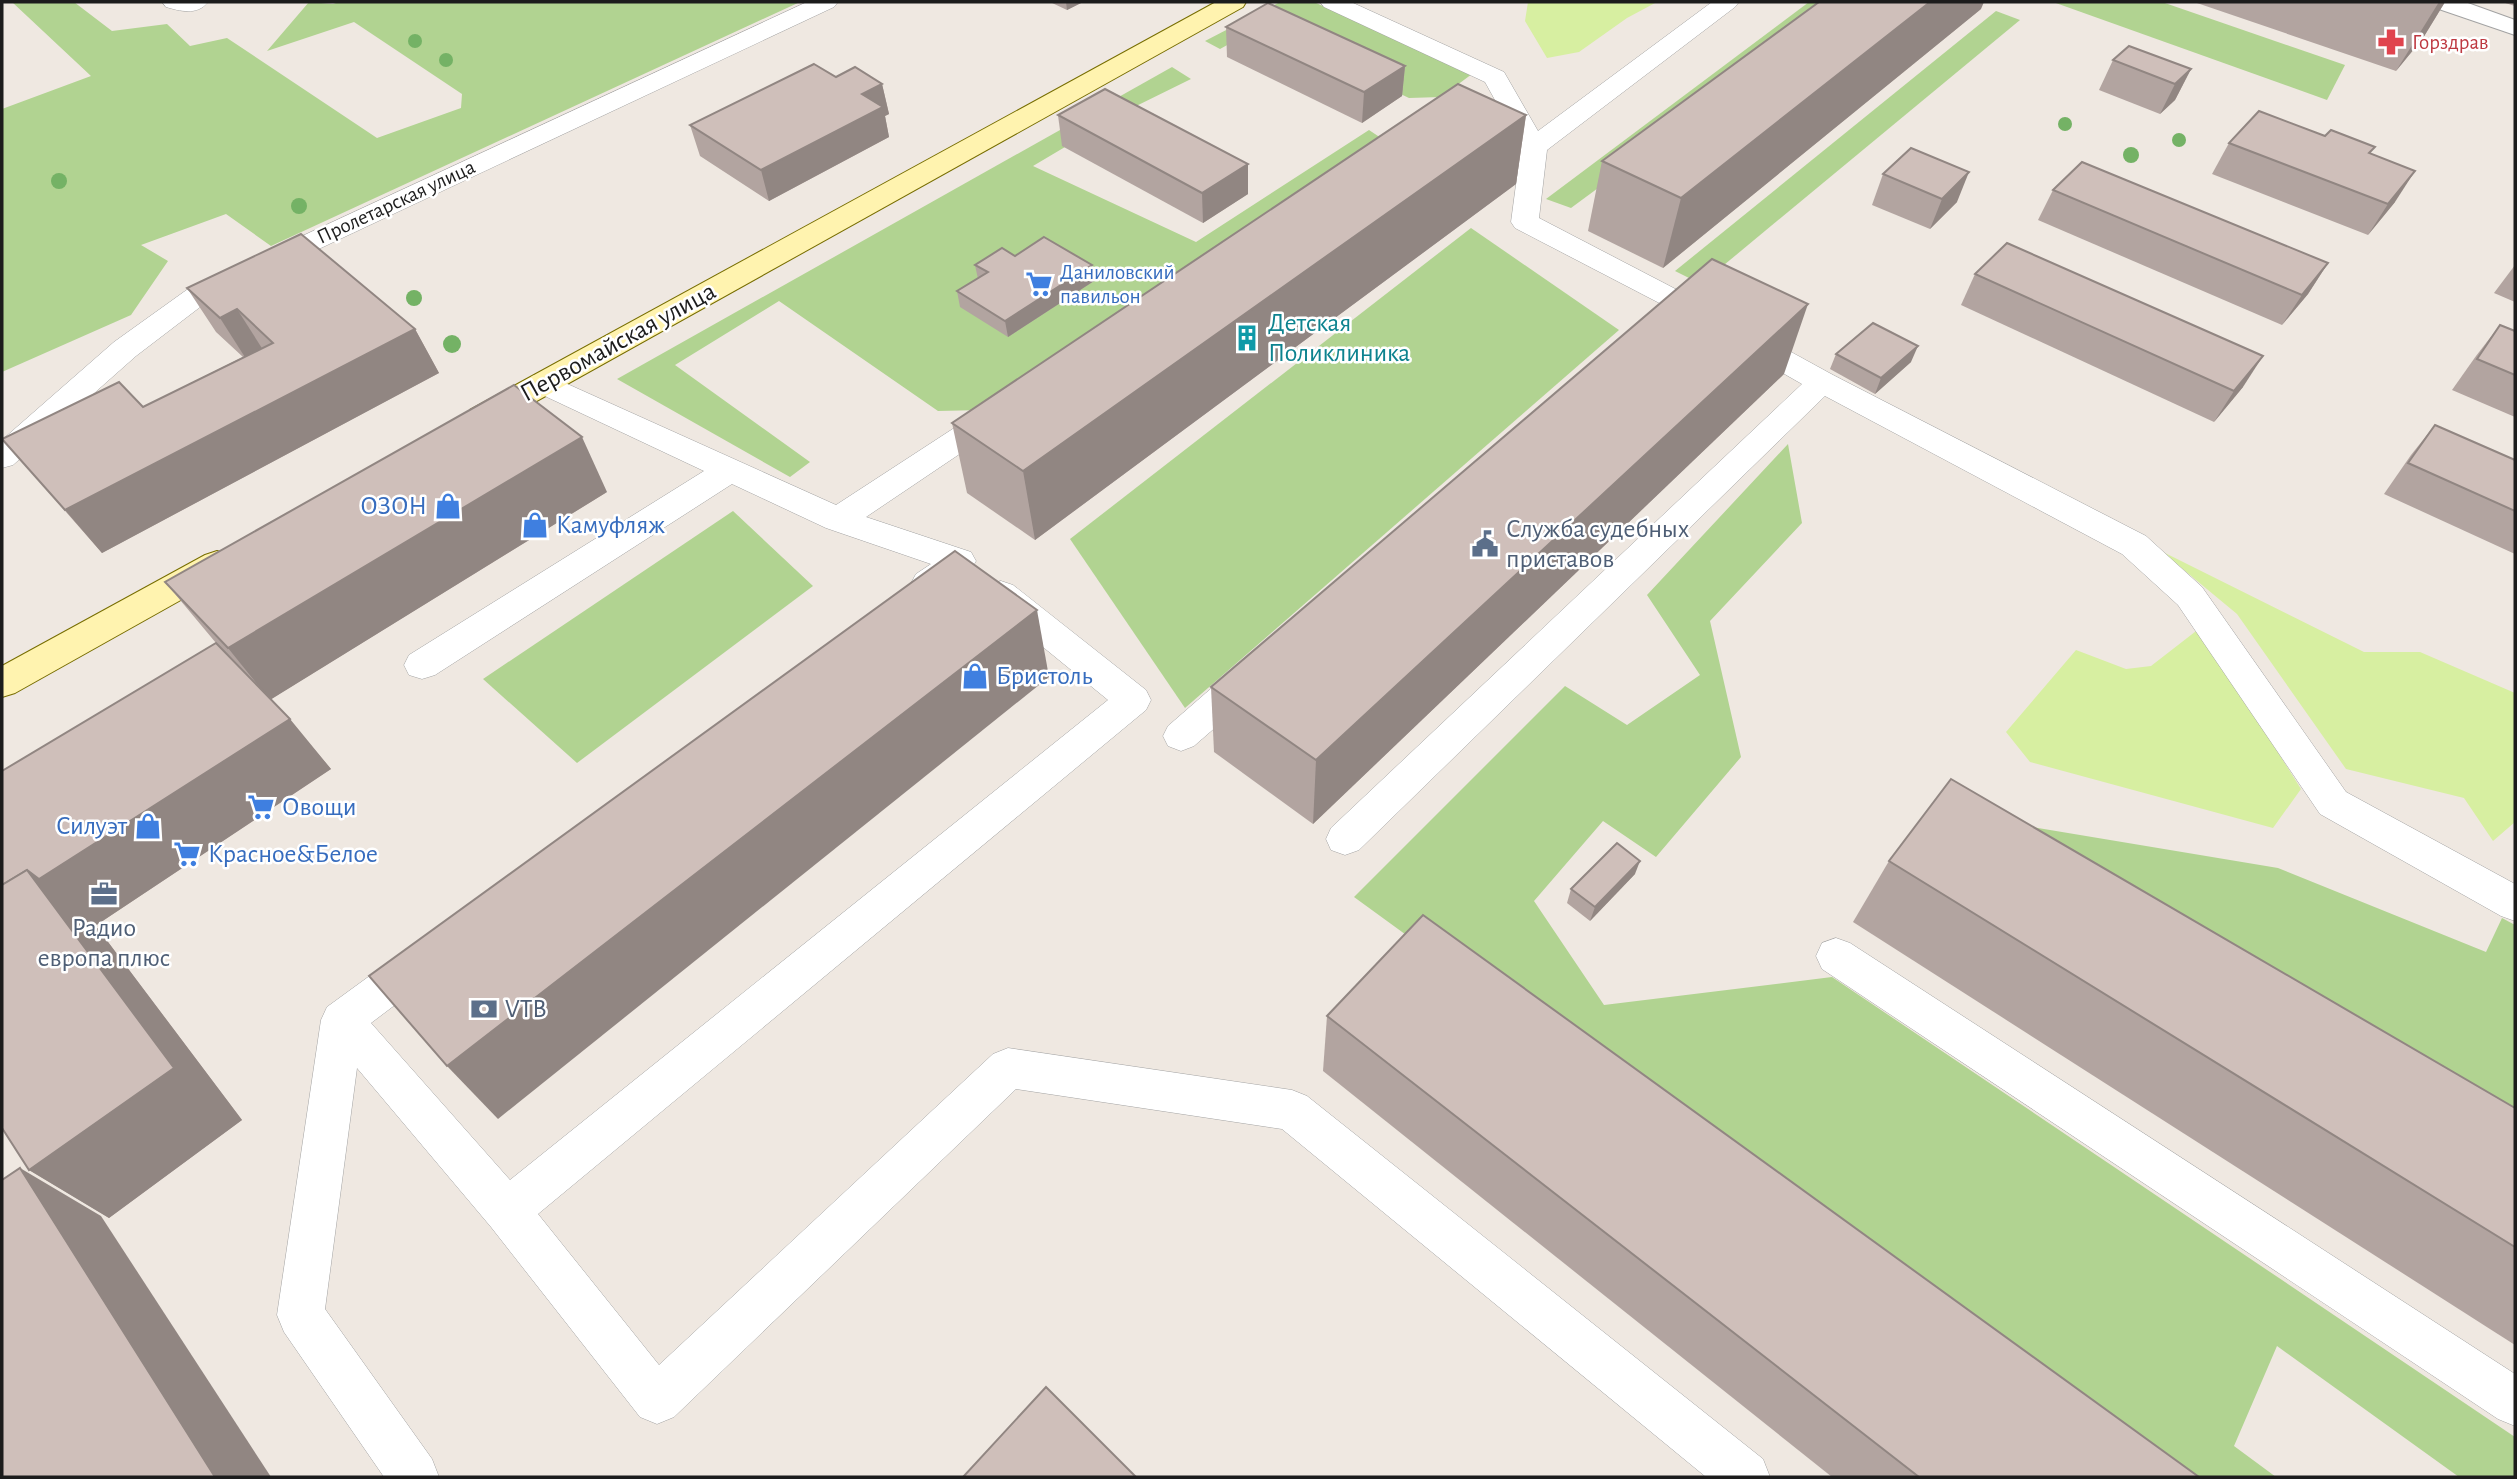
<svg xmlns="http://www.w3.org/2000/svg" width="2517" height="1479" viewBox="0 0 2517 1479" font-family="'Alegreya Sans',sans-serif">
<style>
.grass{fill:#d7efa1}
.forest{fill:#b1d391}
.lines{fill:none;stroke-linecap:round;stroke-linejoin:round}
.lane-casing{stroke:#a3a3a3;stroke-width:1}
.street-casing{stroke:#a3a3a3;stroke-width:2}
.secondary-casing{stroke:#776d00;stroke-width:2}
.lane{fill:#fff;fill-rule:evenodd}
.street{fill:#fff;fill-rule:evenodd}
.secondary{fill:#fff3af;fill-rule:evenodd}
.tree{fill:#74b265}
.wall{fill:#b2a4a0}
.shaded-wall{fill:#918682}
.building{fill:#cfbfba;stroke:#918682;stroke-width:2}
.labels{text-anchor:middle;dominant-baseline:central;stroke-width:5;stroke-linejoin:round;paint-order:stroke}
.far-health-label{font-size:21px;fill:#be3a42;stroke:#fff;text-anchor:start}
.far-street-label{font-size:21px;fill:#1c1c1c;stroke:#fff}
.far-shop-label{font-size:21px;fill:#366cbe;stroke:#fff;text-anchor:start}
.culture-label{font-size:26px;fill:#0d838f;stroke:#fff;text-anchor:start}
.street-label{font-size:26px;fill:#1c1c1c;stroke:#fff}
.shop-label{font-size:26px;fill:#366cbe;stroke:#fff;text-anchor:start}
.service-label{font-size:26px;fill:#4e5e75;stroke:#fff;text-anchor:start}
</style>
<rect width="100%" height="100%" fill="#efe8e1"/>
<!-- grass -->
<g class="grass">
<path d="M 1528,2 L 1657,2 L 1627,18 L 1579,52 L 1547,58 L 1525,21 Z"/>
<path d="M 2161,551 L 2364,652 L 2420,652 L 2515,693 L 2515,822 L 2493,841 L 2464,798 L 2346,769 L 2237,614 Z"/>
<path d="M 2200,628 L 2301,789 L 2273,828 L 2030,762 L 2006,732 L 2076,650 L 2126,669 L 2151,666 Z"/>
</g>
<!-- forest -->
<g class="forest">
<path d="M 12,2 L 74,2 L 112,31 L 167,24 L 190,46 L 227,38 L 377,138 L 461,108 L 462,94 L 354,22 L 267,51 L 309,2 L 333,4 L 339,2 L 800,2 L 271,246 L 226,214 L 141,245 L 168,261 L 131,315 L 2,372 L 2,109 L 91,76 Z"/>
<path d="M 1280,2 L 1314,2 L 1472,74 L 1441,97 L 1409,98 L 1260,27 L 1220,49 L 1205,41 Z"/>
<path d="M 1809,2 L 1850,2 L 1571,208 L 1546,199 Z"/>
<path d="M 2053,2 L 2162,2 L 2345,65 L 2327,100 Z"/>
<path d="M 1996,11 L 2020,20 L 1701,284 L 1675,271 Z"/>
<path d="M 1172,67 L 1191,79 L 1124,112 L 1033,166 L 1196,242 L 1369,130 L 1387,142 L 982,410 L 938,411 L 779,301 L 675,365 L 810,462 L 790,477 L 617,379 Z"/>
<path d="M 1471,228 L 1619,330 L 1185,708 L 1070,539 Z"/>
<path d="M 1788,444 L 1802,523 L 1710,621 L 1741,757 L 1656,857 L 1603,821 L 1534,901 L 1604,1005 L 1832,977 L 2515,1437 L 2515,1477 L 2459,1477 L 2277,1346 L 2234,1446 L 2276,1477 L 2151,1477 L 1354,897 L 1565,686 L 1627,725 L 1700,675 L 1647,595 Z"/>
<path d="M 733,511 L 813,586 L 577,763 L 483,679 Z"/>
<path d="M 1954,814 L 2278,868 L 2486,952 L 2502,918 L 2515,925 L 2515,1192 Z"/>
</g>
<g class="lines">
<!-- lane casing -->
<g class="lane-casing">
<g id="lane">
<path d="M 162,2 L 208,2 C 197,16 180,11 166,7 Z"/>
<path d="M 807,2 L 838,2 L 834,7 L 208,301 L 136,356 L 13,465 L 2,468 L 2,440 L 114,342 L 188,289 Z"/>
<path d="M 1320,2 L 1351,2 L 1504,72 L 1538,131 L 1712,2 L 1739,2 L 1735,7 L 1547,150 L 1539,218 L 1687,295 L 1833,375 L 2146,536 L 2202,587 L 2346,792 L 2515,884 L 2515,921 L 2501,916 L 2320,814 L 2178,605 L 2122,554 L 1825,396 L 1359,850 L 1345,855 L 1331,850 L 1326,839 L 1331,828 L 1802,384 L 1667,307 L 1515,228 L 1511,222 L 1521,147 L 1485,82 L 1324,7 Z"/>
<path d="M 543,373 L 836,505 L 988,406 L 999,403 L 1010,406 L 1014,413 L 1010,420 L 866,517 L 971,552 L 976,561 C 969,574 944,596 928,595 C 924,595 920,593 916,592 L 911,583 L 916,574 L 931,564 L 826,528 L 732,484 L 435,675 L 422,679 L 409,675 L 404,665 L 409,655 L 704,471 L 532,390 L 528,383 L 532,376 Z"/>
<path d="M 1001,581 L 1013,585 L 1146,690 L 1151,700 L 1146,710 L 538,1214 L 659,1365 L 993,1054 L 1008,1048 L 1292,1090 L 1307,1096 L 1763,1459 L 1770,1477 L 1706,1477 L 1282,1129 L 1016,1089 L 674,1417 L 657,1424 L 640,1417 L 491,1227 L 357,1068 L 325,1309 L 432,1459 L 439,1477 L 384,1477 L 284,1332 L 277,1315 L 321,1020 L 327,1007 L 408,948 L 422,943 L 436,948 L 442,961 L 436,974 L 371,1023 L 510,1180 L 1108,700 L 989,603 L 984,594 L 989,585 Z"/>
<path d="M 1250,662 L 1263,666 L 1268,676 L 1263,686 L 1194,746 L 1181,751 L 1168,746 L 1163,736 L 1168,726 L 1237,666 Z"/>
<path d="M 1836,938 L 1850,943 L 2515,1374 L 2515,1426 L 2498,1419 L 1822,969 L 1816,956 L 1822,943 Z"/>
</g>
</g>
<!-- street casing -->
<g class="street-casing">
<path id="street" d="M 2430,2 L 2465,2 L 2515,20 L 2515,35 L 2433,7 Z"/>
</g>
<!-- secondary casing -->
<g class="secondary-casing">
<g id="secondary">
<path d="M 1216,2 L 1246,2 L 1243,7 L 492,426 L 481,429 L 470,426 L 465,418 L 470,410 Z"/>
<path d="M 217,551 L 229,555 L 235,564 L 229,573 L 15,693 L 2,697 L 2,666 L 205,555 Z"/>
</g>
</g>
<!-- lane -->
<use href="#lane" class="lane"/>
<!-- street -->
<use href="#street" class="street"/>
<!-- secondary -->
<use href="#secondary" class="secondary"/>
</g>
<!-- trees -->
<g class="tree">
<circle cx="415" cy="41" r="7"/>
<circle cx="446" cy="60" r="7"/>
<circle cx="2065" cy="124" r="7"/>
<circle cx="2179" cy="140" r="7"/>
<circle cx="2131" cy="155" r="8"/>
<circle cx="59" cy="181" r="8"/>
<circle cx="299" cy="206" r="8"/>
<circle cx="414" cy="298" r="8"/>
<circle cx="452" cy="344" r="9"/>
</g>
<!-- wall -->
<g class="wall">
<path d="M 1050,2 L 1083,2 L 1067,10 Z"/>
<path d="M 2194,2 L 2445,2 L 2423,38 L 2396,71 Z"/>
<path d="M 2502,2 L 2515,2 L 2515,6 Z"/>
<path d="M 1981,9 L 1663,268 L 1588,231 L 1602,161 Z"/>
<path d="M 1226,27 L 1405,66 L 1402,96 L 1362,123 L 1227,57 Z"/>
<path d="M 2113,60 L 2191,69 L 2175,100 L 2160,114 L 2099,90 Z"/>
<path d="M 836,77 L 882,84 L 889,114 L 885,116 L 889,137 L 769,201 L 700,156 L 690,125 Z"/>
<path d="M 1058,115 L 1248,164 L 1248,194 L 1203,223 L 1062,146 Z"/>
<path d="M 1526,115 L 1516,184 L 1035,540 L 967,493 L 952,423 Z"/>
<path d="M 2229,143 L 2370,154 L 2395,202 L 2368,235 L 2212,174 Z"/>
<path d="M 1883,174 L 1957,202 L 1930,229 L 1872,205 Z"/>
<path d="M 2053,190 L 2328,263 L 2308,294 L 2282,325 L 2038,220 Z"/>
<path d="M 1015,256 L 1094,281 L 1008,337 L 960,307 L 957,291 L 978,279 L 975,265 Z"/>
<path d="M 2515,265 L 2515,302 L 2494,293 Z"/>
<path d="M 1975,274 L 2243,387 L 2214,422 L 1961,305 Z"/>
<path d="M 187,288 L 415,329 L 439,373 L 102,553 L 2,439 L 143,407 L 243,357 L 216,332 Z"/>
<path d="M 2500,325 L 2515,331 L 2515,417 L 2452,390 L 2476,356 Z"/>
<path d="M 1836,354 L 1911,362 L 1875,394 L 1830,369 Z"/>
<path d="M 1784,374 L 1313,824 L 1214,752 L 1211,687 Z"/>
<path d="M 2435,425 L 2515,460 L 2515,554 L 2384,494 L 2411,455 Z"/>
<path d="M 607,492 L 271,699 L 331,769 L 95,926 L 99,930 L 242,1120 L 109,1218 L 29,1170 L 2,1128 L 216,643 L 165,582 Z"/>
<path d="M 1889,861 L 2515,1108 L 2515,1345 L 1853,922 Z"/>
<path d="M 1635,874 L 1590,921 L 1567,903 L 1571,889 Z"/>
<path d="M 1327,1016 L 2199,1477 L 1832,1477 L 1323,1071 Z"/>
</g>
<!-- shaded-wall -->
<g class="shaded-wall">
<path d="M 1066,2 L 1083,2 L 1067,10 Z"/>
<path d="M 1930,2 L 1984,2 L 1981,9 L 1663,268 L 1681,198 Z"/>
<path d="M 2439,2 L 2445,2 L 2423,38 L 2396,71 Z"/>
<path d="M 1405,66 L 1402,96 L 1362,123 L 1364,92 Z"/>
<path d="M 2191,69 L 2175,100 L 2160,114 L 2175,84 Z"/>
<path d="M 882,84 L 889,114 L 885,116 L 889,137 L 769,201 L 761,170 L 862,94 Z"/>
<path d="M 1526,115 L 1516,184 L 1035,540 L 1023,471 Z"/>
<path d="M 1248,164 L 1248,194 L 1203,223 L 1202,193 Z"/>
<path d="M 2415,171 L 2395,202 L 2368,235 L 2388,204 Z"/>
<path d="M 1969,172 L 1957,202 L 1930,229 L 1942,199 Z"/>
<path d="M 2328,263 L 2308,294 L 2282,325 L 2302,295 Z"/>
<path d="M 1092,265 L 1094,281 L 1008,337 L 1005,321 Z"/>
<path d="M 1808,304 L 1784,374 L 1313,824 L 1316,760 Z"/>
<path d="M 237,309 L 265,353 L 248,362 L 220,318 Z"/>
<path d="M 415,329 L 439,373 L 102,553 L 65,510 Z"/>
<path d="M 1918,346 L 1911,362 L 1875,394 L 1881,378 Z"/>
<path d="M 2263,356 L 2243,387 L 2214,422 L 2234,391 Z"/>
<path d="M 582,437 L 607,492 L 270,700 L 228,648 Z"/>
<path d="M 1037,610 L 1049,677 L 498,1119 L 447,1066 Z"/>
<path d="M 290,719 L 331,769 L 95,926 L 99,930 L 242,1120 L 109,1218 L 29,1170 L 27,870 Z"/>
<path d="M 1640,861 L 1635,874 L 1590,921 L 1595,907 Z"/>
<path d="M 20,1168 L 101,1216 L 271,1477 L 215,1477 Z"/>
</g>
<!-- building -->
<g class="building">
<path d="M 1819,2 L 1930,2 L 1681,198 L 1602,161 Z"/>
<path d="M 1268,3 L 1405,66 L 1364,92 L 1226,27 Z"/>
<path d="M 2129,46 L 2191,69 L 2175,84 L 2113,60 Z"/>
<path d="M 814,64 L 836,77 L 855,67 L 882,84 L 862,94 L 883,107 L 761,170 L 690,125 Z"/>
<path d="M 1458,84 L 1526,115 L 1023,471 L 952,423 Z"/>
<path d="M 1105,89 L 1248,164 L 1202,193 L 1058,115 Z"/>
<path d="M 2259,111 L 2325,136 L 2331,130 L 2375,147 L 2369,153 L 2415,171 L 2388,204 L 2229,143 Z"/>
<path d="M 1911,148 L 1969,172 L 1942,199 L 1883,174 Z"/>
<path d="M 2082,162 L 2328,263 L 2302,295 L 2053,190 Z"/>
<path d="M 301,234 L 415,329 L 65,510 L 2,439 L 119,382 L 143,407 L 273,343 L 237,309 L 220,318 L 187,288 Z"/>
<path d="M 1044,237 L 1092,265 L 1005,321 L 957,291 L 988,272 L 975,265 L 1002,248 L 1015,256 Z"/>
<path d="M 2007,243 L 2263,356 L 2234,391 L 1975,274 Z"/>
<path d="M 1712,259 L 1808,304 L 1316,760 L 1211,687 Z"/>
<path d="M 1873,323 L 1918,346 L 1881,378 L 1836,354 Z"/>
<path d="M 2500,325 L 2515,331 L 2515,375 L 2477,359 Z"/>
<path d="M 514,385 L 582,437 L 228,648 L 165,582 Z"/>
<path d="M 2435,425 L 2515,460 L 2515,511 L 2408,463 Z"/>
<path d="M 955,551 L 1037,610 L 447,1066 L 369,976 Z"/>
<path d="M 216,643 L 290,719 L 39,879 L 27,870 L 2,885 L 2,771 Z"/>
<path d="M 1951,779 L 2515,1108 L 2515,1247 L 1889,861 Z"/>
<path d="M 1617,843 L 1640,861 L 1595,907 L 1571,889 Z"/>
<path d="M 27,870 L 174,1068 L 29,1170 L 2,1128 L 2,885 Z"/>
<path d="M 1423,915 L 2199,1477 L 1919,1477 L 1327,1016 Z"/>
<path d="M 20,1168 L 215,1477 L 2,1477 L 2,1180 Z"/>
<path d="M 1046,1387 L 1136,1477 L 963,1477 Z"/>
</g>
<!-- icons -->
<defs>
<g id="pharmacy-bare" transform="scale(2.1)"><path d="M-2-6h4v4h4v4h-4v4h-4v-4h-4v-4h4Z" fill="#e0444e" stroke="#fff" stroke-width="2.5" paint-order="stroke"/></g>
<g id="supermarket-bare" transform="scale(2.1)"><path d="M-6-5.5h2.5l.6 2H6L4.5 2H-2.5L-4.4-4H-6ZM-1.5 3.2a1.3 1.3 0 1 0 .1 0ZM3 3.2a1.3 1.3 0 1 0 .1 0Z" fill="#3f7fe0" stroke="#fff" stroke-width="2.5" paint-order="stroke"/></g>
<g id="building-bare" transform="scale(2.1)"><path d="M-4-6H4V6H1V3H-1V6H-4ZM-2.5-4.3h1.7v1.8h-1.7ZM.8-4.3h1.7v1.8H.8ZM-2.5-1h1.7V.8h-1.7ZM.8-1h1.7V.8H.8Z" fill="#0f9aa8" stroke="#fff" stroke-width="2.5" paint-order="stroke"/></g>
<g id="shop-bare" transform="scale(2.1)"><path d="M-5-2.5h2.3a2.7 3.5 0 0 1 5.4 0H5L5.5 6h-11ZM-1.5-2.5h3a1.5 2.3 0 0 0-3 0Z" fill="#3f7fe0" stroke="#fff" stroke-width="2.5" paint-order="stroke"/></g>
<g id="civic-bare" transform="scale(2.1)"><path d="M-.6-6.5H3V-4.5H.6V-3L4-1V1h2V6H-6V1h2V-1L-.6-3ZM-1.2 2.5V6h2.4V2.5Z" fill="#5c6f8a" stroke="#fff" stroke-width="2.5" paint-order="stroke"/></g>
<g id="office-bare" transform="scale(2.1)"><path d="M-6-3h4V-5.5h4V-3h4V5H-6ZM-1-4.5V-3h2v-1.5ZM-6 0V1H6V0Z" fill="#5c6f8a" stroke="#fff" stroke-width="2.5" paint-order="stroke"/></g>
<g id="bank-bare" transform="scale(2.1)"><path d="M-6-4H6V4H-6ZM0-2.3a2.3 2.3 0 1 0 0 4.6a2.3 2.3 0 1 0 0-4.6Z" fill="#5c6f8a" stroke="#fff" stroke-width="2.5" paint-order="stroke"/></g>
</defs>
<g fill-rule="evenodd">
<use href="#pharmacy-bare" x="2391" y="42"/>
<use href="#supermarket-bare" x="1039" y="284"/>
<use href="#building-bare" x="1247" y="338"/>
<use href="#shop-bare" x="448" y="506"/>
<use href="#shop-bare" x="535" y="525"/>
<use href="#civic-bare" x="1485" y="544"/>
<use href="#shop-bare" x="975" y="676"/>
<use href="#supermarket-bare" x="261" y="807"/>
<use href="#shop-bare" x="148" y="826"/>
<use href="#supermarket-bare" x="187" y="854"/>
<use href="#office-bare" x="104" y="894"/>
<use href="#bank-bare" x="484" y="1009"/>
</g>
<g class="labels">
<!-- far-health labels -->
<g class="far-health-label">
<text x="2412" y="42">Горздрав</text>
</g>
<!-- far-street labels -->
<g class="far-street-label">
<text transform="translate(396 202) rotate(-25)">Пролетарская улица</text>
</g>
<!-- far-shop labels -->
<g class="far-shop-label">
<text x="1060" y="272">Даниловский<tspan x="1060" dy="24">павильон</tspan></text>
</g>
<!-- culture labels -->
<g class="culture-label">
<text x="1268" y="323">Детская<tspan x="1268" dy="30">Поликлиника</tspan></text>
</g>
<!-- street labels -->
<g class="street-label">
<text transform="translate(618 342) rotate(-29)">Первомайская улица</text>
</g>
<!-- shop labels -->
<g class="shop-label">
<text x="427" y="506" text-anchor="end">ОЗОН</text>
<text x="556" y="525">Камуфляж</text>
<text x="996" y="676">Бристоль</text>
<text x="282" y="807">Овощи</text>
<text x="127" y="826" text-anchor="end">Силуэт</text>
<text x="208" y="854">Красное&amp;Белое</text>
</g>
<!-- service labels -->
<g class="service-label">
<text x="1506" y="529">Служба судебных<tspan x="1506" dy="30">приставов</tspan></text>
<text x="104" y="928" text-anchor="middle">Радио<tspan x="104" dy="30">европа плюс</tspan></text>
<text x="505" y="1009">VTB</text>
</g>
</g>
<!-- border -->
<rect width="2517" height="1479" fill="none" stroke="#1c1c1c" stroke-width="7"/>
</svg>
